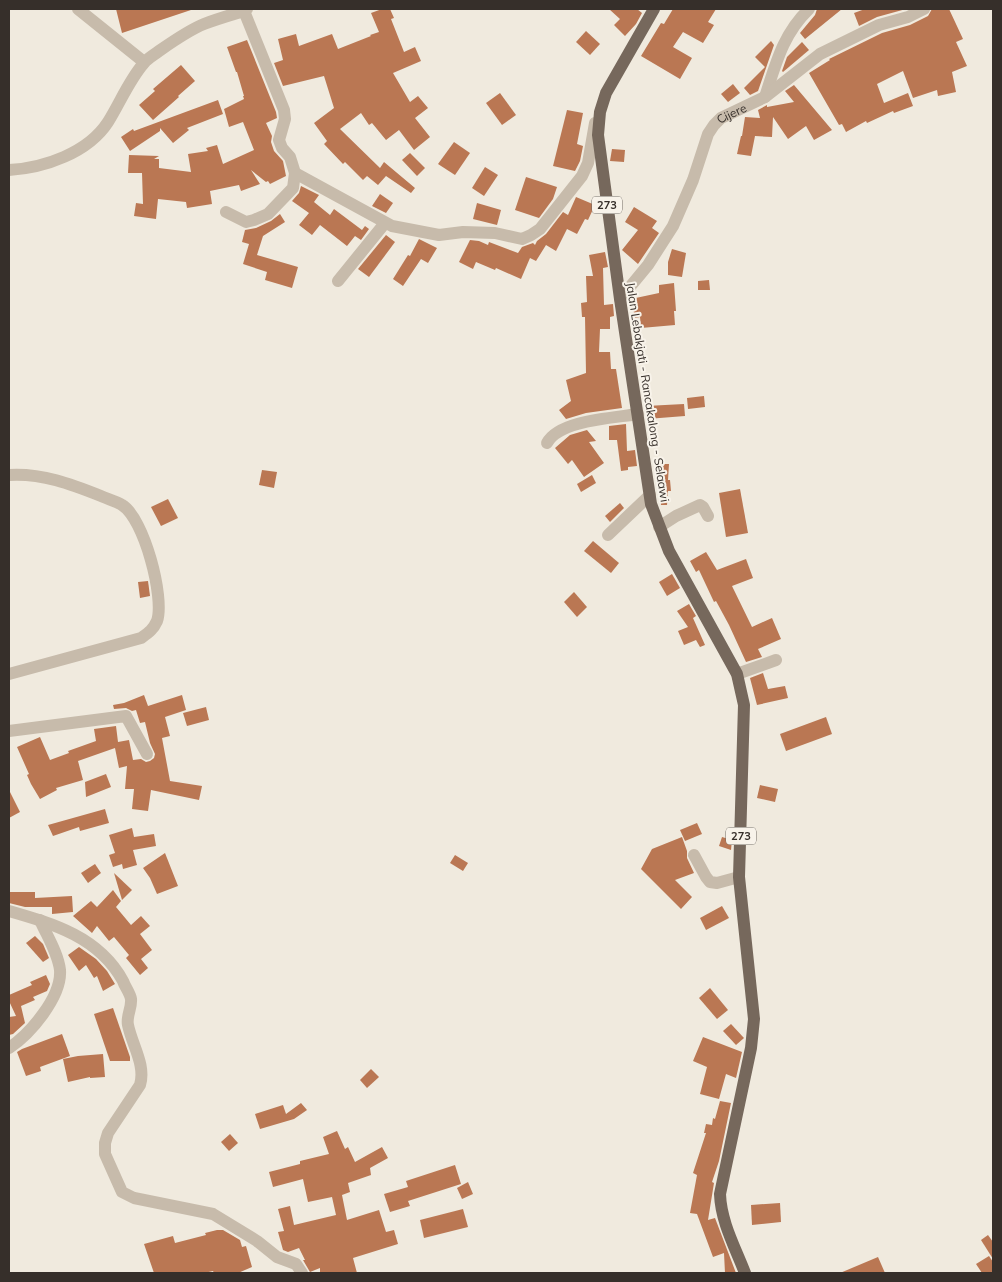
<svg xmlns="http://www.w3.org/2000/svg" width="1002" height="1282" viewBox="0 0 1002 1282" font-family="Mulish,sans-serif">
<style>
.building{fill:#ba7753}
.lines{fill:none;stroke-linecap:round;stroke-linejoin:round}
.minor{stroke:#c7bbab;stroke-width:12}
.major{stroke:#76685c;stroke-width:12}
.labels{text-anchor:middle;dominant-baseline:central;stroke-width:4;stroke-linejoin:round;paint-order:stroke}
.shield{fill:#f8f3ea;stroke:#706a64;stroke-width:1}
.shield-label{font-size:11px;font-weight:bold;fill:#362f2a}
.street-label{font-size:12px;fill:#362f2a;stroke:#f8f3ea}
</style>
<rect width="100%" height="100%" fill="#f0eade"/>
<!-- building -->
<g class="building">
<path d="M 116,9 L 191,9 L 191,10 L 122,33 Z"/>
<path d="M 382,9 L 390,9 L 394,18 L 391,19 L 404,52 L 415,47 L 421,61 L 393,73 L 410,102 L 418,96 L 428,108 L 415,118 L 430,137 L 414,150 L 399,130 L 386,140 L 372,123 L 369,125 L 361,113 L 340,129 L 380,168 L 384,162 L 415,188 L 411,193 L 386,176 L 378,185 L 367,176 L 363,180 L 345,162 L 343,164 L 324,144 L 327,141 L 314,123 L 334,108 L 324,76 L 283,86 L 274,63 L 283,60 L 278,39 L 296,34 L 299,46 L 332,34 L 338,49 L 371,36 L 370,35 L 379,32 L 371,13 Z"/>
<path d="M 609,9 L 637,9 L 642,13 L 636,24 L 625,36 L 614,25 L 620,19 Z"/>
<path d="M 673,9 L 716,9 L 708,22 L 714,25 L 703,43 L 683,32 L 673,47 L 692,58 L 680,79 L 641,56 L 661,23 L 664,24 Z"/>
<path d="M 817,9 L 842,9 L 805,39 L 800,33 L 815,15 Z"/>
<path d="M 865,9 L 906,9 L 877,17 L 859,26 L 854,13 Z"/>
<path d="M 932,9 L 949,9 L 963,39 L 956,42 L 967,66 L 952,72 L 956,92 L 938,96 L 937,90 L 913,98 L 903,71 L 877,84 L 884,103 L 908,93 L 913,106 L 894,113 L 893,111 L 867,123 L 866,121 L 846,132 L 842,124 L 839,125 L 809,73 L 830,60 L 829,59 L 882,33 L 910,25 L 928,16 Z"/>
<path d="M 586,31 L 600,44 L 590,55 L 576,42 Z"/>
<path d="M 247,40 L 276,112 L 277,118 L 266,123 L 272,136 L 271,142 L 274,151 L 283,161 L 286,176 L 270,184 L 268,181 L 266,182 L 251,170 L 260,184 L 241,191 L 239,185 L 210,191 L 212,204 L 187,208 L 186,202 L 158,199 L 156,219 L 134,216 L 136,203 L 143,204 L 142,173 L 128,173 L 129,155 L 159,156 L 154,159 L 159,159 L 159,168 L 191,172 L 188,154 L 208,151 L 206,148 L 217,145 L 223,164 L 254,150 L 243,122 L 229,127 L 224,109 L 244,99 L 243,96 L 244,96 L 237,72 L 236,72 L 227,47 Z"/>
<path d="M 771,41 L 774,45 L 758,91 L 750,95 L 744,88 L 765,67 L 755,57 Z"/>
<path d="M 802,42 L 809,50 L 783,72 L 782,71 L 787,57 Z"/>
<path d="M 181,65 L 195,81 L 178,96 L 179,97 L 153,120 L 139,105 L 155,91 L 153,89 Z"/>
<path d="M 733,84 L 740,93 L 728,102 L 721,94 Z"/>
<path d="M 794,85 L 832,130 L 814,140 L 806,126 L 788,139 L 773,117 L 772,137 L 755,136 L 751,156 L 737,154 L 741,136 L 742,136 L 745,117 L 760,118 L 758,110 L 767,105 L 767,107 L 794,102 L 785,91 Z"/>
<path d="M 500,93 L 516,115 L 502,125 L 486,103 Z"/>
<path d="M 218,100 L 223,114 L 187,128 L 189,130 L 173,143 L 160,128 L 160,131 L 130,151 L 121,137 L 133,129 L 134,131 Z"/>
<path d="M 567,110 L 583,113 L 577,144 L 583,146 L 580,161 L 575,171 L 553,166 Z"/>
<path d="M 454,142 L 470,153 L 455,175 L 438,164 Z"/>
<path d="M 612,149 L 625,150 L 624,162 L 610,161 Z"/>
<path d="M 410,153 L 425,168 L 417,176 L 402,160 Z"/>
<path d="M 485,167 L 498,175 L 484,196 L 472,188 Z"/>
<path d="M 526,177 L 557,187 L 553,199 L 539,218 L 515,210 Z"/>
<path d="M 301,186 L 319,195 L 314,202 L 330,215 L 334,209 L 362,230 L 365,226 L 369,229 L 361,240 L 355,236 L 347,246 L 320,225 L 312,235 L 299,225 L 309,213 L 292,201 L 299,193 Z"/>
<path d="M 380,194 L 393,203 L 386,213 L 372,206 Z"/>
<path d="M 576,197 L 595,205 L 588,220 L 585,219 L 577,234 L 567,229 L 556,251 L 546,245 L 536,261 L 530,258 L 521,279 L 496,268 L 495,270 L 476,262 L 473,269 L 459,262 L 470,240 L 479,241 L 488,245 L 489,242 L 518,253 L 522,247 L 533,243 L 535,245 L 537,241 L 546,234 L 563,212 L 568,215 Z"/>
<path d="M 477,203 L 501,210 L 497,225 L 473,219 Z"/>
<path d="M 634,207 L 657,221 L 652,228 L 659,233 L 638,264 L 622,250 L 638,230 L 625,222 Z"/>
<path d="M 280,214 L 285,222 L 263,236 L 257,255 L 298,267 L 292,288 L 265,280 L 267,272 L 243,264 L 249,244 L 242,242 L 245,230 L 256,228 L 271,221 Z"/>
<path d="M 386,235 L 395,242 L 369,277 L 358,269 Z"/>
<path d="M 419,239 L 437,248 L 428,263 L 421,259 L 403,286 L 393,279 L 408,255 L 410,256 Z"/>
<path d="M 672,249 L 686,253 L 682,277 L 668,275 L 668,262 Z"/>
<path d="M 605,252 L 608,267 L 603,268 L 604,305 L 613,304 L 614,316 L 610,317 L 610,329 L 600,329 L 599,352 L 610,352 L 611,369 L 616,369 L 622,408 L 586,413 L 566,419 L 559,410 L 571,401 L 566,380 L 586,373 L 585,317 L 582,317 L 581,303 L 587,302 L 586,276 L 593,276 L 589,255 Z"/>
<path d="M 709,280 L 710,290 L 698,290 L 698,281 Z"/>
<path d="M 674,283 L 676,311 L 674,311 L 675,325 L 641,328 L 640,317 L 635,318 L 631,299 L 659,293 L 659,285 Z"/>
<path d="M 704,396 L 705,407 L 688,409 L 687,398 Z"/>
<path d="M 684,404 L 685,416 L 647,419 L 646,406 Z"/>
<path d="M 626,424 L 627,451 L 635,450 L 637,466 L 628,467 L 628,470 L 621,471 L 617,440 L 609,440 L 609,426 Z"/>
<path d="M 587,430 L 596,441 L 589,442 L 604,463 L 584,477 L 572,460 L 568,464 L 555,448 L 570,435 Z"/>
<path d="M 658,464 L 669,464 L 668,480 L 670,480 L 671,491 L 668,491 L 667,505 L 661,505 Z"/>
<path d="M 262,470 L 277,472 L 274,488 L 259,485 Z"/>
<path d="M 592,475 L 596,483 L 581,492 L 577,484 Z"/>
<path d="M 740,489 L 748,533 L 726,537 L 719,493 Z"/>
<path d="M 168,499 L 178,518 L 161,526 L 151,507 Z"/>
<path d="M 620,503 L 624,508 L 610,522 L 605,516 Z"/>
<path d="M 593,541 L 619,563 L 611,573 L 584,551 Z"/>
<path d="M 706,552 L 717,570 L 746,559 L 753,578 L 732,586 L 752,627 L 772,618 L 781,639 L 758,649 L 762,657 L 746,662 L 729,625 L 716,601 L 714,602 L 699,570 L 696,572 L 690,561 Z"/>
<path d="M 672,574 L 680,588 L 667,596 L 659,582 Z"/>
<path d="M 148,581 L 150,596 L 140,598 L 138,582 Z"/>
<path d="M 574,592 L 587,607 L 577,617 L 564,602 Z"/>
<path d="M 689,604 L 696,616 L 693,618 L 705,645 L 700,647 L 696,640 L 684,645 L 678,631 L 688,627 L 677,611 Z"/>
<path d="M 763,673 L 768,689 L 785,686 L 788,698 L 757,705 L 750,678 Z"/>
<path d="M 144,695 L 148,706 L 182,695 L 186,710 L 165,717 L 170,736 L 162,738 L 170,781 L 202,786 L 199,800 L 151,790 L 148,811 L 132,809 L 134,789 L 125,789 L 127,766 L 119,768 L 115,748 L 78,761 L 83,780 L 56,788 L 57,790 L 40,799 L 31,784 L 27,775 L 29,774 L 17,747 L 40,737 L 50,760 L 69,753 L 68,751 L 96,741 L 94,729 L 116,726 L 118,742 L 129,740 L 133,760 L 141,759 L 146,762 L 150,761 L 154,758 L 155,754 L 150,743 L 145,722 L 140,723 L 136,710 L 132,711 L 126,708 L 114,709 L 113,705 L 124,703 Z"/>
<path d="M 206,707 L 209,720 L 187,726 L 183,713 Z"/>
<path d="M 826,717 L 832,734 L 786,751 L 780,734 Z"/>
<path d="M 106,774 L 111,787 L 86,797 L 85,782 Z"/>
<path d="M 760,785 L 778,789 L 775,802 L 757,798 Z"/>
<path d="M 9,790 L 20,812 L 9,818 Z"/>
<path d="M 105,809 L 109,823 L 80,831 L 79,827 L 53,836 L 48,825 Z"/>
<path d="M 697,823 L 702,834 L 685,841 L 680,830 Z"/>
<path d="M 132,828 L 134,837 L 154,834 L 156,846 L 133,850 L 137,865 L 123,869 L 122,864 L 113,867 L 109,855 L 115,853 L 109,835 Z"/>
<path d="M 682,837 L 687,851 L 687,858 L 694,873 L 675,880 L 692,897 L 681,909 L 641,869 L 652,849 Z"/>
<path d="M 722,837 L 732,840 L 731,850 L 719,846 Z"/>
<path d="M 165,853 L 178,886 L 157,894 L 150,878 L 143,868 Z"/>
<path d="M 455,855 L 468,863 L 463,871 L 450,863 Z"/>
<path d="M 95,864 L 101,873 L 88,883 L 81,873 Z"/>
<path d="M 114,873 L 132,890 L 122,900 Z"/>
<path d="M 113,890 L 121,901 L 116,907 L 131,925 L 141,916 L 150,926 L 140,934 L 152,950 L 141,959 L 148,968 L 140,975 L 126,958 L 129,955 L 114,937 L 109,941 L 97,926 L 92,933 L 73,916 L 91,901 L 97,907 Z"/>
<path d="M 9,892 L 35,892 L 35,898 L 72,896 L 73,912 L 52,914 L 52,907 L 25,907 L 9,903 Z"/>
<path d="M 722,906 L 729,918 L 706,930 L 700,918 Z"/>
<path d="M 35,936 L 43,944 L 49,958 L 43,962 L 26,943 Z"/>
<path d="M 79,947 L 96,959 L 107,971 L 115,984 L 103,991 L 97,976 L 94,978 L 86,965 L 79,971 L 68,955 Z"/>
<path d="M 46,975 L 50,984 L 47,991 L 33,997 L 35,1000 L 21,1006 L 25,1023 L 13,1034 L 9,1035 L 9,1017 L 16,1016 L 9,1001 L 9,995 L 32,985 L 30,982 Z"/>
<path d="M 710,988 L 728,1010 L 717,1019 L 699,998 Z"/>
<path d="M 113,1008 L 130,1057 L 130,1061 L 110,1061 L 94,1014 Z"/>
<path d="M 731,1024 L 744,1038 L 736,1045 L 723,1031 Z"/>
<path d="M 62,1034 L 70,1056 L 40,1067 L 41,1071 L 26,1076 L 17,1052 L 22,1049 Z"/>
<path d="M 703,1037 L 742,1052 L 736,1078 L 726,1074 L 719,1099 L 700,1094 L 707,1067 L 693,1061 Z"/>
<path d="M 103,1054 L 105,1077 L 90,1078 L 90,1077 L 68,1082 L 63,1059 L 78,1056 Z"/>
<path d="M 371,1069 L 379,1077 L 367,1088 L 360,1080 Z"/>
<path d="M 720,1101 L 731,1103 L 719,1161 L 712,1182 L 714,1183 L 708,1220 L 715,1218 L 736,1273 L 725,1273 L 724,1253 L 713,1257 L 697,1214 L 690,1213 L 697,1175 L 693,1173 L 706,1133 L 704,1133 L 706,1124 L 712,1125 L 713,1118 L 715,1119 Z"/>
<path d="M 301,1103 L 307,1110 L 294,1119 L 260,1129 L 255,1114 L 283,1105 L 286,1114 Z"/>
<path d="M 337,1131 L 345,1149 L 348,1147 L 355,1162 L 382,1147 L 388,1158 L 370,1168 L 371,1175 L 348,1183 L 350,1192 L 342,1195 L 347,1220 L 379,1210 L 386,1232 L 394,1230 L 398,1244 L 353,1258 L 357,1273 L 320,1273 L 320,1268 L 310,1272 L 303,1260 L 305,1260 L 299,1248 L 288,1252 L 283,1250 L 278,1232 L 284,1231 L 278,1209 L 290,1206 L 294,1225 L 336,1215 L 332,1197 L 308,1202 L 303,1179 L 273,1187 L 269,1172 L 300,1164 L 300,1161 L 329,1154 L 323,1137 Z"/>
<path d="M 230,1134 L 238,1143 L 229,1151 L 221,1142 Z"/>
<path d="M 455,1165 L 461,1184 L 408,1201 L 410,1206 L 390,1212 L 384,1194 L 408,1187 L 406,1181 Z"/>
<path d="M 468,1182 L 473,1194 L 462,1199 L 457,1188 Z"/>
<path d="M 780,1203 L 781,1222 L 752,1225 L 751,1205 Z"/>
<path d="M 463,1209 L 468,1227 L 424,1238 L 420,1220 Z"/>
<path d="M 217,1230 L 223,1230 L 240,1240 L 242,1247 L 246,1246 L 252,1267 L 238,1273 L 214,1273 L 213,1271 L 204,1273 L 154,1273 L 144,1244 L 173,1236 L 175,1243 L 206,1235 L 205,1233 Z"/>
<path d="M 988,1235 L 993,1242 L 993,1259 L 981,1240 Z"/>
<path d="M 989,1256 L 993,1262 L 993,1273 L 982,1273 L 976,1264 Z"/>
<path d="M 878,1257 L 885,1273 L 840,1273 Z"/>
</g>
<g class="lines">
<!-- minor -->
<g class="minor">
<path d="M 78,9 L 144,62"/>
<path d="M 244,11 L 284,110 L 285,119 L 279,140 L 282,148 L 290,157 L 295,173 L 392,226 L 439,235 L 463,232 L 495,233 L 522,239 L 531,235 L 540,229 L 582,176 L 588,163 L 595,123"/>
<path d="M 765,97 C 776,63 783,34 809,9"/>
<path d="M 9,170 C 44,168 88,153 108,122 C 120,103 129,80 144,63 C 148,58 154,55 159,51 C 172,42 189,30 204,24 C 217,19 231,15 244,11 L 247,9"/>
<path d="M 226,212 L 246,222 L 254,220 L 268,214 L 293,188 L 295,173"/>
<path d="M 338,281 L 385,223"/>
<path id="s1" d="M 620,299 L 648,265 L 673,226 L 693,180 L 708,134 L 714,125 L 721,118 L 765,97 L 820,54 L 879,25 L 908,17 L 924,9"/>
<path d="M 547,443 C 559,420 614,418 638,414"/>
<path d="M 9,475 C 42,473 71,484 101,496 C 107,499 116,501 122,505 C 144,518 165,598 157,621 C 153,630 148,633 141,638 L 9,674"/>
<path d="M 659,527 L 676,516 L 700,505 L 703,507 L 708,516"/>
<path d="M 608,535 L 650,495"/>
<path d="M 737,674 L 776,660"/>
<path d="M 9,731 L 126,716 L 147,754"/>
<path d="M 694,855 L 706,877 L 710,882 L 717,883 L 739,877"/>
<path d="M 9,911 C 54,924 99,937 123,981 C 125,987 130,993 131,999 C 132,1008 126,1016 128,1025 C 132,1045 146,1065 140,1085 L 108,1133 L 105,1143 L 105,1154 L 122,1192 L 134,1198 L 213,1214 L 257,1241 L 277,1257 L 296,1264 L 302,1273"/>
<path d="M 9,1048 C 30,1034 62,997 60,970 C 58,953 47,936 40,920"/>
</g>
<!-- major -->
<path class="major" d="M 654,9 L 606,93 L 600,112 L 598,135 L 620,299 L 651,504 L 669,551 L 737,674 L 744,705 L 739,877 L 754,1019 L 751,1048 L 720,1194 C 721,1222 735,1247 745,1273"/>
</g>
<g class="labels">
<!-- shield labels -->
<g class="shield">
<rect x="592" y="196.5" width="30" height="17" rx="4"/>
<rect x="726" y="827.5" width="30" height="17" rx="4"/>
</g>
<g class="shield-label">
<text x="607" y="205">273</text>
<text x="741" y="836">273</text>
</g>
<!-- street labels -->
<g class="street-label">
<text stroke="none"><textPath href="#s1" startOffset="221">Cijere</textPath></text>
<text transform="translate(648 392) rotate(81)">Jalan Lebakjati - Rancakalong - Selaawi</text>
</g>
</g>
<!-- border -->
<rect width="1002" height="1282" fill="none" stroke="#362f2a" stroke-width="20"/>
</svg>
